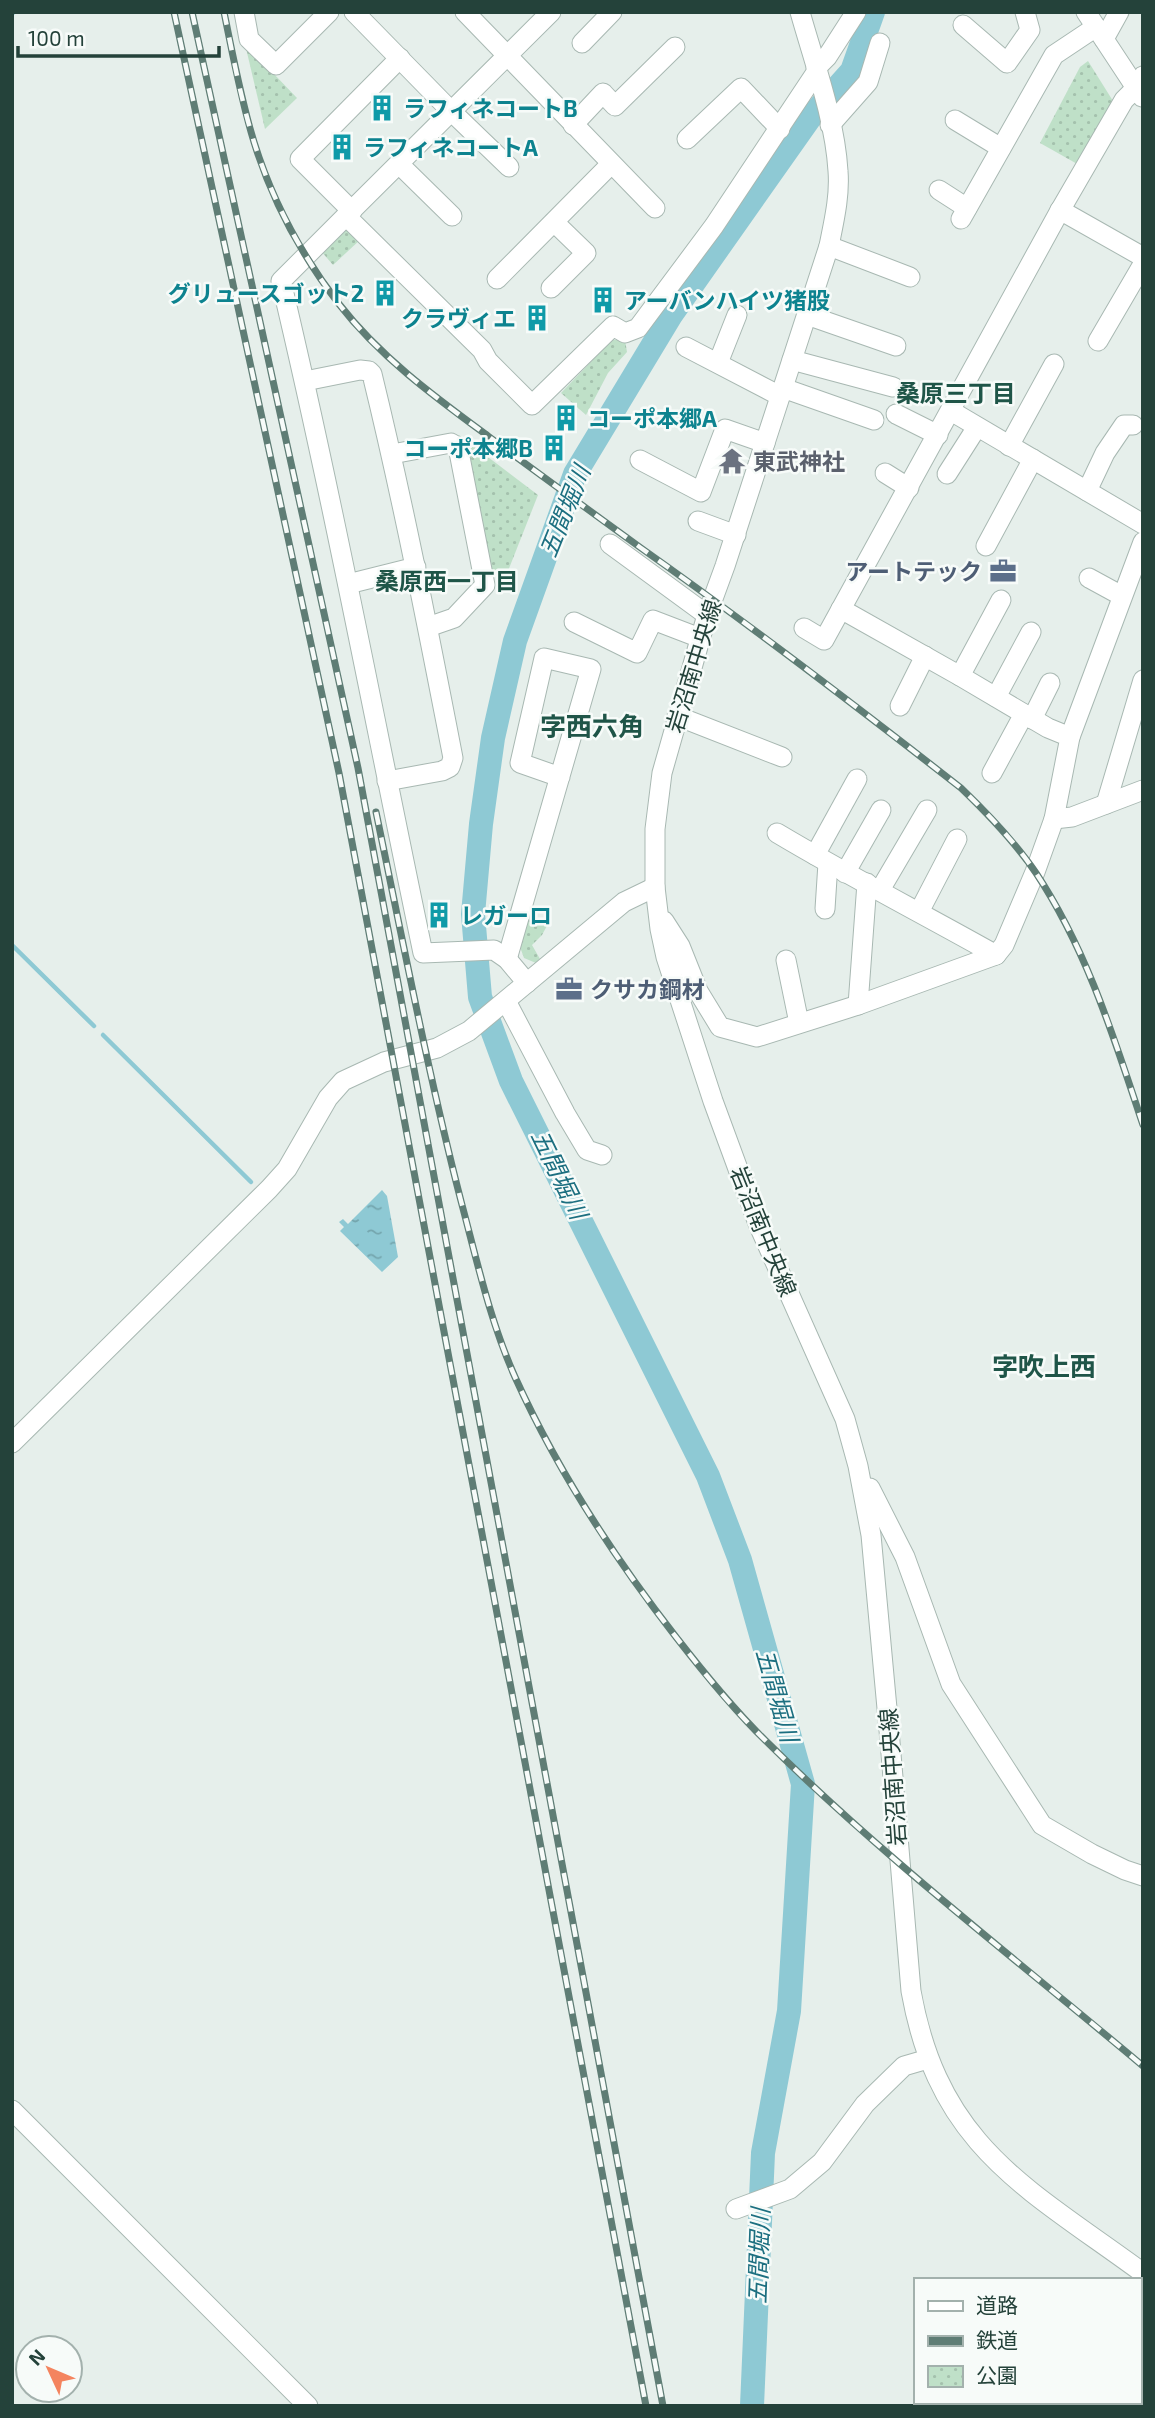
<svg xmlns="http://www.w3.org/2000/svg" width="1155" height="2418" viewBox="0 0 1155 2418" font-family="'Exo 2','Noto Sans JP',sans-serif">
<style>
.park{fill:url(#park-dots)}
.water{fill:url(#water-ripples)}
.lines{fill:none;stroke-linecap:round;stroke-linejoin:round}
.stream{stroke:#8ec9d4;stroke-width:4.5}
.river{stroke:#8ec9d4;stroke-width:24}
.minor-casing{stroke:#a8b8b2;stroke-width:21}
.minor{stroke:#fff;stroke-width:19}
.rail-casing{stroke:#5f7d75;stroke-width:7}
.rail{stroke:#f7fbf9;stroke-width:4.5;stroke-dasharray:13;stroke-linecap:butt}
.labels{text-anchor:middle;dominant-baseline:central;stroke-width:5;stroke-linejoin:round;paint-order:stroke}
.culture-label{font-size:23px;font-weight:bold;fill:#0d838f;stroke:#f7fbf9;text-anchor:start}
.worship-label{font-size:23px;font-weight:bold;fill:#5b616d;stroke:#f7fbf9;text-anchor:start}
.service-label{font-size:23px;font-weight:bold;fill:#4e5e75;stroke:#f7fbf9;text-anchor:end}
.street-label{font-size:23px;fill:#24423a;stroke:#f7fbf9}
.neighbourhood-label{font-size:24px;font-weight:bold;fill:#1f5548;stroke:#f7fbf9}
.water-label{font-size:24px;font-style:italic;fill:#1c6f80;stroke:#f7fbf9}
.quarter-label{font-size:26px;font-weight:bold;fill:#1f5548;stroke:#f7fbf9}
</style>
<defs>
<pattern id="park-dots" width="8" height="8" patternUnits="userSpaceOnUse" patternTransform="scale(1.75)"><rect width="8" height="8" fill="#bfe0c8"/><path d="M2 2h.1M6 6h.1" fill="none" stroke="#a4c1ad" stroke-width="1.8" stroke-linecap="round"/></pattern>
<pattern id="water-ripples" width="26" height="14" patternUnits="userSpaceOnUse" patternTransform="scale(1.75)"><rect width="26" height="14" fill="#8ec9d4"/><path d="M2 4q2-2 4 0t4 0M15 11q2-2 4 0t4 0" fill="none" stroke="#74a5ad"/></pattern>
</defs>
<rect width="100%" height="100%" fill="#e6efeb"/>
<!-- park -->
<g class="park">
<path d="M 245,44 L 297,98 L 265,129 Z"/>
<path d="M 1088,61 L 1113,101 L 1079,165 L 1040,143 L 1080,67 Z"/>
<path d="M 352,229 L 361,239 L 333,265 L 321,251 L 344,230 Z"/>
<path d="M 612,340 L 625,340 L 627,352 L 608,373 L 586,415 L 561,393 Z"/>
<path d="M 459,435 L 538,495 L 508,571 L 488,579 Z"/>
<path d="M 528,916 L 549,922 L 542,935 L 532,945 L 540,959 L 536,963 L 524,958 L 520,947 Z"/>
</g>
<!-- water -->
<path class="water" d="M 382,1190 L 387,1196 L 398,1257 L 382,1272 L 340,1231 L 344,1227 L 339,1222 L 343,1219 L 348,1224 Z"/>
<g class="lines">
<!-- stream -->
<g class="stream">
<path d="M 12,14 L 14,12"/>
<path d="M 12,945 L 94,1026"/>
<path d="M 103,1035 L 251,1182"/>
</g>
<!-- river -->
<path class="river" d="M 752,2406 L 763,2153 L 789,2011 L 803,1784 L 740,1560 L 708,1476 L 511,1081 L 480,997 L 473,914 L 481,824 L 493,738 L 515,641 L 575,474 L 671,315 L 809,119 L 852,71 L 873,12"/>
<!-- minor casing -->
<g class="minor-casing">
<g id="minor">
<path d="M 244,12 L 249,39 L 276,65 L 329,12"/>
<path d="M 354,12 L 451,111 L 509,167"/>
<path d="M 465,12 L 655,208"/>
<path d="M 551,12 L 346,216 L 482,350 L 488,361 L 532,405 L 613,326 L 625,333 L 638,328 L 714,226 L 817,71"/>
<path d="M 800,12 C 814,62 835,119 838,171 C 840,196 834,221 829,246 L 725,566 L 707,615 L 662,773 L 655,829 L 655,887 L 660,929 L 666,957 L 713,1101 L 759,1226 L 845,1419 L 858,1466 L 871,1535 L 889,1730 L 911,1991 C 939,2147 1026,2187 1143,2273"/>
<path d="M 1086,12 L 1142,97"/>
<path d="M 963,25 L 1007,63 L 1030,30 L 1025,12"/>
<path d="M 1104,39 L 1119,12"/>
<path d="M 582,43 L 612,12"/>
<path d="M 816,68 L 827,57 L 856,12"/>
<path d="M 955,120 L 1001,148"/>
<path d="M 573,125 L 603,93 L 615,106 L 675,47"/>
<path d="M 830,125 L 868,82 L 880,43"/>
<path d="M 687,139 L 741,88 L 780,129"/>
<path d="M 399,164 L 452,216"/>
<path d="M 939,190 L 967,208"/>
<path d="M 1060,210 L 1143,257"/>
<path d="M 352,211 L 300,159 L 400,58"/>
<path d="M 346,216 L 281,281 C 334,504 376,729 423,953 L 494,950 L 507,959 L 527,983"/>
<path d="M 961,219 L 1054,55 L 1096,27"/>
<path d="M 829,246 L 910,277"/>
<path d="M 497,279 L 611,164"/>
<path d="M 551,288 L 586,253 L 554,222"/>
<path d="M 807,315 L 896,346"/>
<path d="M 1098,341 L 1143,264"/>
<path d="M 686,347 L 780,396"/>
<path d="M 792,360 L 893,387"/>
<path d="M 718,363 L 737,315"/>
<path d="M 305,381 L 360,370 L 369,371 L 372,374 C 403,501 428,629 453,758 L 450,767 L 442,771 L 387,781"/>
<path d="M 783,388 L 874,420"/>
<path d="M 951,411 L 1143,524"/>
<path d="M 896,414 L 938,435"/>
<path d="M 1009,446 L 1054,364"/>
<path d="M 392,454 L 451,443 L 458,447 L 485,585 L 454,618 L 428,627"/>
<path d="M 640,460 L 701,492 L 725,429 L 765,443"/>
<path d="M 885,473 L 909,488"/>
<path d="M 947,474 L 977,427"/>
<path d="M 1087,491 L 1105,453 L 1124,425 L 1133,425"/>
<path d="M 698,521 L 736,535"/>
<path d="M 610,544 L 707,615"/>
<path d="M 986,546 L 1033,459"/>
<path d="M 1089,578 L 1122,596"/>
<path d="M 348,584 L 416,567"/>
<path d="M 574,622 L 637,653 L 653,620 L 700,638"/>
<path d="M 804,628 L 824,640 L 1058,214 L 1124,100 L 1136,88 L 1143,76"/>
<path d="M 960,676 L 1001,600"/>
<path d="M 996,697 L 1031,632"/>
<path d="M 900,706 L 925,656"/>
<path d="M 677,716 L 782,757"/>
<path d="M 1032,719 L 1050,683"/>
<path d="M 1070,737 L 1143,542"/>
<path d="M 992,773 L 1024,714"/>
<path d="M 1106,804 L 1143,680"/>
<path d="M 1054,819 L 1072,817 L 1143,790"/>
<path d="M 777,833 C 849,876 923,914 996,955"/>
<path d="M 815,855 L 857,779"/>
<path d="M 845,873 L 881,810"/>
<path d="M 880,890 L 927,810"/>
<path d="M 825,909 L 828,863"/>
<path d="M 919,912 L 957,839"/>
<path d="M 664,921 L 680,946 L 698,991 L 720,1027 L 757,1037 L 858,1005 L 996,955 L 1004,945 L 1035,872 L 1054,819 L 1070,737 L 1048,728 L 960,676 L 841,609"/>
<path d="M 507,959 L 591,669 L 544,658 L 520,763 L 560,777"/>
<path d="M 786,960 L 799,1023"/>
<path d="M 506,1001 L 565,1113 L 587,1150 L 602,1155"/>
<path d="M 858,1005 L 867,883"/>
<path d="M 12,1443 L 269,1189 L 287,1169 L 328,1098 L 343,1081 L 384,1062 L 437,1048 L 469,1031 L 624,902 L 655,887"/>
<path d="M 870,1488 L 905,1557 L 951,1684 L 1042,1825 L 1092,1854 L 1125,1870 L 1143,1876"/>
<path d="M 12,2110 L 308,2406"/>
<path d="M 736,2209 L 790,2189 L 822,2162 L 865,2104 L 904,2066 L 928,2059"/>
<path d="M 1029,2406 L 1032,2402"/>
</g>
</g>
<!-- minor -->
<use href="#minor" class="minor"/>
<!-- rail casing -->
<g class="rail-casing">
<g id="rail">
<path d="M 174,12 L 339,773 L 646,2406"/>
<path d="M 192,12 L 358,768 L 663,2406"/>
<path d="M 224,12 C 233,56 241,100 254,142 C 272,200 302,256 339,304 C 380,357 435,397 488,436 C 539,474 590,511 641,548 C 750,625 856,706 961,788 C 988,814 1015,842 1036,873 C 1087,950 1114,1038 1143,1125"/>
<path d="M 376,812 C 403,942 428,1073 461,1201 C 477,1261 490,1321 515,1377 C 557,1470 613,1556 676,1637 C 704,1673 733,1709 766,1741 C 884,1858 1016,1959 1143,2066"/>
</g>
</g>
<!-- rail -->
<use href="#rail" class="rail"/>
</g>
<!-- icons -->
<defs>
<g id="building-bare" transform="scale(2.1)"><path d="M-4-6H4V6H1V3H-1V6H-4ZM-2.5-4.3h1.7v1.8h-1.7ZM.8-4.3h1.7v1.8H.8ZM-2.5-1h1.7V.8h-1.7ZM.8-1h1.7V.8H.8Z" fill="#0f9aa8" stroke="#f7fbf9" stroke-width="2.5" paint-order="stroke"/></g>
<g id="temple-bare" transform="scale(2.1)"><path d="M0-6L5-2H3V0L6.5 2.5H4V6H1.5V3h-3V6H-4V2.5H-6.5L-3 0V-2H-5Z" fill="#6b7280" stroke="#f7fbf9" stroke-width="2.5" paint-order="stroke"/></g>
<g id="office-bare" transform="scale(2.1)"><path d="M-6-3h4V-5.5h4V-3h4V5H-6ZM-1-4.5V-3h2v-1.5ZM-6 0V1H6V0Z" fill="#5c6f8a" stroke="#f7fbf9" stroke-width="2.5" paint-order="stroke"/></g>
</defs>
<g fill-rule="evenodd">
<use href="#building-bare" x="382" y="108"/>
<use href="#building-bare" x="342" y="147"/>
<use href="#building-bare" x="385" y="293"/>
<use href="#building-bare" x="603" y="300"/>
<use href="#building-bare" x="537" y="318"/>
<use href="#building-bare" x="566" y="418"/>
<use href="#building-bare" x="554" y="448"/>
<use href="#temple-bare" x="732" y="461"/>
<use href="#office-bare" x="1003" y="571"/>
<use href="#building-bare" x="439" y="915"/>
<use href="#office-bare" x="569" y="989"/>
</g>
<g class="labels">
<!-- culture labels -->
<g class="culture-label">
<text x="403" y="108">ラフィネコートB</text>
<text x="363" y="147">ラフィネコートA</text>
<text x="364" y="293" text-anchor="end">グリュースゴット2</text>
<text x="624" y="300">アーバンハイツ猪股</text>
<text x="516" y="318" text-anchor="end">クラヴィエ</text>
<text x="587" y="418">コーポ本郷A</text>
<text x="533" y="448" text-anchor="end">コーポ本郷B</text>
<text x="460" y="915">レガーロ</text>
</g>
<!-- worship labels -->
<g class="worship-label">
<text x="753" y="461">東武神社</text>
</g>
<!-- service labels -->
<g class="service-label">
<text x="982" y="571">アートテック</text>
<text x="590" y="989" text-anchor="start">クサカ鋼材</text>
</g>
<!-- street labels -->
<g class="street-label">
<text transform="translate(693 666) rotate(-73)">岩沼南中央線</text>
<text transform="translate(764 1231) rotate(68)">岩沼南中央線</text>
<text transform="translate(892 1777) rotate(-94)">岩沼南中央線</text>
</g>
<!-- neighbourhood labels -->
<g class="neighbourhood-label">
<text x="956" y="392">桑原三丁目</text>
<text x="447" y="580">桑原西一丁目</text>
</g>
<!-- water labels -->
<g class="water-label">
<text transform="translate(564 511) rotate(-68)">五間堀川</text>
<text transform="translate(560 1174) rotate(64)">五間堀川</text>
<text transform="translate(778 1695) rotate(74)">五間堀川</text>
<text transform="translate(758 2256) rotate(-88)">五間堀川</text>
</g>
<!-- quarter labels -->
<g class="quarter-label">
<text x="592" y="725">字西六角</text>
<text x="1044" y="1365">字吹上西</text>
</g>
</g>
<!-- border -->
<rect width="1155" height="2418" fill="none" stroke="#24423a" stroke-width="28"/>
<!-- legend -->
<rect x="914" y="2278" width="228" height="126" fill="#f7fbf9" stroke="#a3b1ad" stroke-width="2"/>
<rect x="928" y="2301" width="35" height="10" fill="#ffffff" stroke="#a3b1ad" stroke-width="2"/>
<text x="976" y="2313" font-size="21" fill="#24423a">道路</text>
<rect x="928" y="2336" width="35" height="10" fill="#5f7d75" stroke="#a3b1ad" stroke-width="2"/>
<text x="976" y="2348" font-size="21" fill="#24423a">鉄道</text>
<rect x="928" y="2366" width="35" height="21" fill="url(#park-dots)" stroke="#a3b1ad" stroke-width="2"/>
<text x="976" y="2383" font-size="21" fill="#24423a">公園</text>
<!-- north arrow -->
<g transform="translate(49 2369) rotate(314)"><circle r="33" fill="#f7fbf9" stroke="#a3b1ad" stroke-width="2"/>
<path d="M0-5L12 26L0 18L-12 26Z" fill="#f4845f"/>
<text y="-10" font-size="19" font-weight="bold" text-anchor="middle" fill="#24423a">N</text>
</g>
<!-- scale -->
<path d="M18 46v10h201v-10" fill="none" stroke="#24423a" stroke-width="3.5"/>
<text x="28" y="46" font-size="21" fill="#24423a" stroke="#f7fbf9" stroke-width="5" paint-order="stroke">100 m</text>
</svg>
